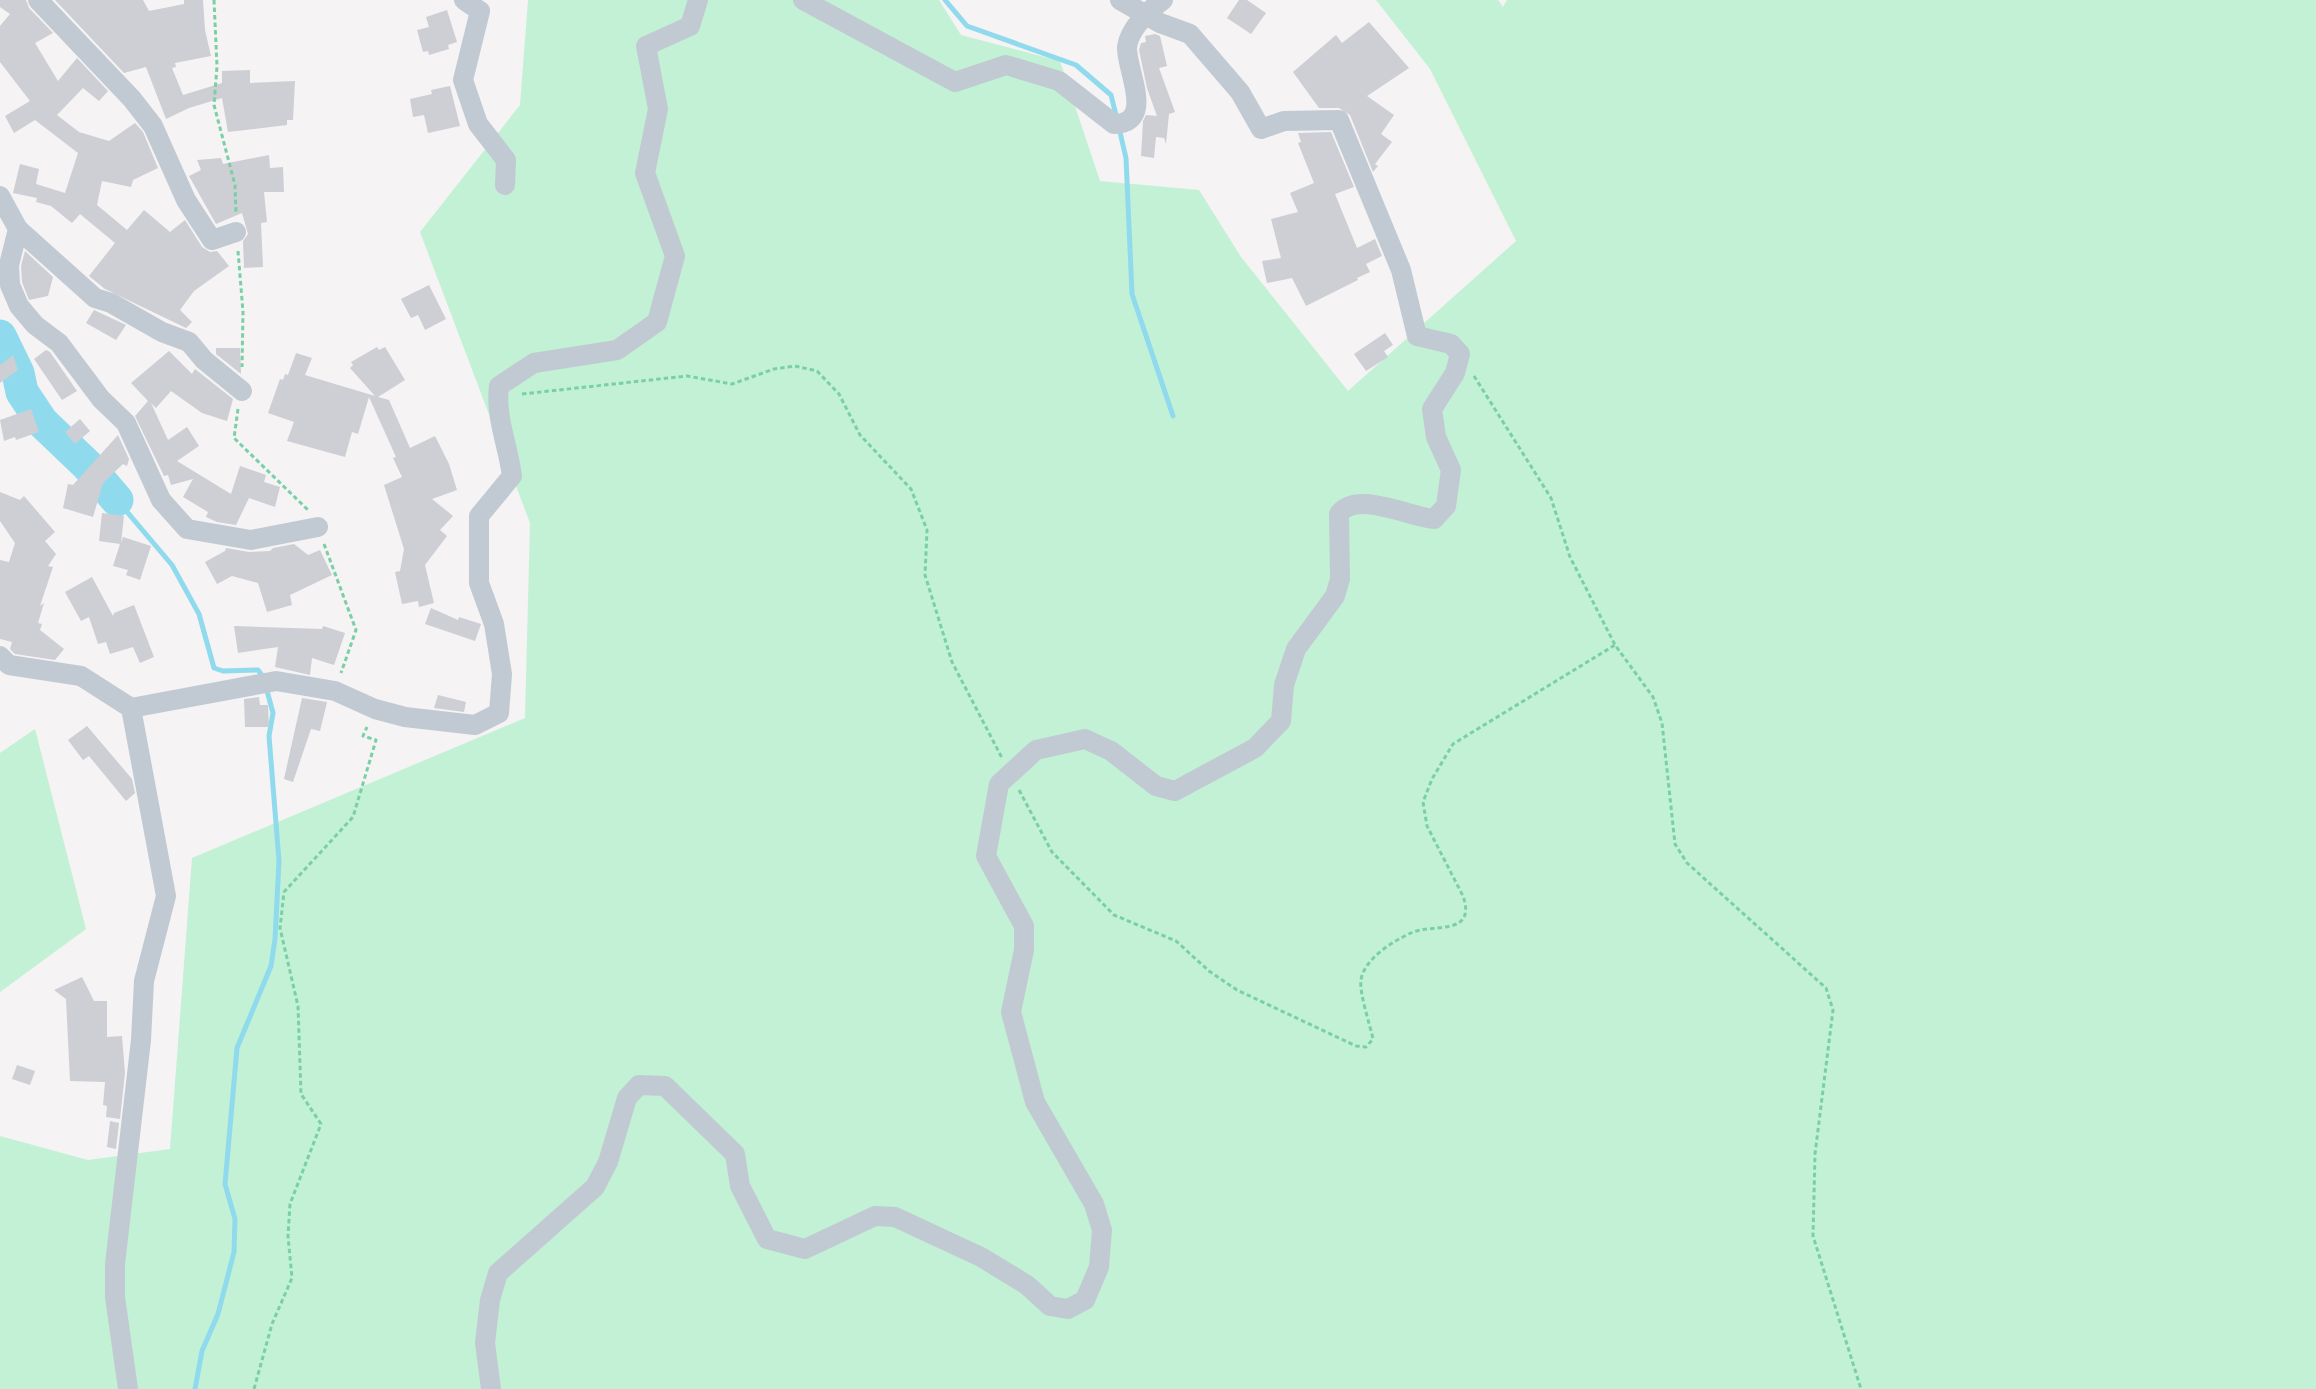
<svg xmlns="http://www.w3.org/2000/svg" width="2316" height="1389" viewBox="0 0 2316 1389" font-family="Arial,sans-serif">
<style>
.green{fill:#c3f1d5}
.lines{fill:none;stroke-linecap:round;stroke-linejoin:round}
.stream{stroke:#90daee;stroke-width:5}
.river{stroke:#90daee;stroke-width:33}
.building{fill:#cdcfd5}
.path{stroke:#7ad0a6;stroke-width:3;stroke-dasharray:4.5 3;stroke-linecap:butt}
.street{stroke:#c1cad2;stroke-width:20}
</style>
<rect width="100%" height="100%" fill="#f5f3f3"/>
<!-- green -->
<g class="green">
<path d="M 528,0 L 939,0 L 961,35 L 1060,61 L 1100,181 L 1199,190 L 1241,257 L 1348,391 L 1516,241 L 1430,69 L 1376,0 L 1498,0 L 1503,7 L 1507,0 L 2316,0 L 2316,1389 L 0,1389 L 0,1136 L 88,1160 L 170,1149 L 192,858 L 525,718 L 530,523 L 420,232 L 520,105 Z"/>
<path d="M 35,729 L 86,929 L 0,992 L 0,753 Z"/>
</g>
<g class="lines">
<!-- stream -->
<g class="stream">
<path d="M 945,0 L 967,26 L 1076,65 L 1111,95 L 1117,119"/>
<path d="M 1119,128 L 1126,158 L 1132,294 L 1173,416"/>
<path d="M 117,500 L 172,565 L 199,614 L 214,668 L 223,671 L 258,670 L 264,678"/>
<path d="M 195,1389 L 202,1351 L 218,1314 L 234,1252 L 235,1219 L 225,1184 L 237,1048 L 271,966 L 275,939 L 279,861 L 269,736 L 273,713 L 266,687"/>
</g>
<!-- river -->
<path class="river" d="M 0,336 L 18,373 L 22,392 L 42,422 L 87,465 L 117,500"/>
</g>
<!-- building -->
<g class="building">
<path d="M 0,0 L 26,0 L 29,8 L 53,33 L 35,43 L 58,81 L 77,58 L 108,91 L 99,101 L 83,88 L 57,115 L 79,132 L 109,141 L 135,123 L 143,132 L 158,168 L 133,180 L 131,187 L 102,181 L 97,205 L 127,230 L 144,210 L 170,232 L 185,220 L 202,247 L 210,252 L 217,251 L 229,266 L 194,291 L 180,310 L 192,322 L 186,328 L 105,289 L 89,276 L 115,243 L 80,214 L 72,223 L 51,206 L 36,202 L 37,198 L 13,193 L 20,164 L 39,169 L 36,184 L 65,193 L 78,153 L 35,120 L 14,133 L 5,116 L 30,101 L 0,62 L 0,26 L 10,14 L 0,7 Z"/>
<path d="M 55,0 L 143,0 L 149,11 L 184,4 L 184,0 L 203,0 L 205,30 L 211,56 L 175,63 L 176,67 L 172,68 L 183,95 L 222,83 L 222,71 L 250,70 L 250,83 L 295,81 L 293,120 L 287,120 L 287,125 L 228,132 L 222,98 L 189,108 L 166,119 L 146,67 L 124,73 Z"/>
<path d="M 1239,0 L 1247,0 L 1266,13 L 1251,34 L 1227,18 Z"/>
<path d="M 447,10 L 457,42 L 448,45 L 449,49 L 429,55 L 428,51 L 423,52 L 417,30 L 429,27 L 426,17 Z"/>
<path d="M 1369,22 L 1409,68 L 1367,96 L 1394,115 L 1381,134 L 1392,142 L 1375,164 L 1378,166 L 1373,172 L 1350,115 L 1339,108 L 1319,108 L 1293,72 L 1336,35 L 1342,43 Z"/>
<path d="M 1155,34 L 1160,36 L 1167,66 L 1159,68 L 1175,112 L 1169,114 L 1166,144 L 1164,138 L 1156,137 L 1154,158 L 1141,156 L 1143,121 L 1146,115 L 1157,116 L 1147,88 L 1139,50 L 1141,43 L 1146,42 L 1145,36 Z"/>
<path d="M 450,86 L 460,126 L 428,133 L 424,115 L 413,117 L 410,99 L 432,94 L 431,90 Z"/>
<path d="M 1331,132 L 1354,187 L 1335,194 L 1357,248 L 1375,239 L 1382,256 L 1366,264 L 1370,272 L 1357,278 L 1358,280 L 1306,306 L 1292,278 L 1267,283 L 1262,261 L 1281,258 L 1271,219 L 1298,212 L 1290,193 L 1314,183 L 1298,143 L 1301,142 L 1298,133 Z"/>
<path d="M 269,155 L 270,168 L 283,167 L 284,192 L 264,192 L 267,222 L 261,223 L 263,267 L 244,268 L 243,241 L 248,234 L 242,213 L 216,224 L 189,176 L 201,170 L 197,160 L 221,158 L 223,164 Z"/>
<path d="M 25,251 L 53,277 L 48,296 L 29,300 L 22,282 L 21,266 Z"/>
<path d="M 429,285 L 446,319 L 425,330 L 418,315 L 411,318 L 401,299 Z"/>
<path d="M 94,310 L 126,325 L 116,340 L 86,323 Z"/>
<path d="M 1385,333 L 1393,345 L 1384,351 L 1388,357 L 1366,371 L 1354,354 Z"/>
<path d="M 377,347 L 379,350 L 385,347 L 405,380 L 378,397 L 389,400 L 410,448 L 435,436 L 449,464 L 457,490 L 432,499 L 453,516 L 440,530 L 447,536 L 425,565 L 434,603 L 419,607 L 418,601 L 402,604 L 395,572 L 400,571 L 404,549 L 384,485 L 402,477 L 393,458 L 396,457 L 369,397 L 358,434 L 352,432 L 345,457 L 287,441 L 294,422 L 268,413 L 280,379 L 283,380 L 285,374 L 288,375 L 296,353 L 312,358 L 305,375 L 375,396 L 350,368 L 353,365 L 351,362 Z"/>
<path d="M 216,348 L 240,348 L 241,374 L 216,354 Z"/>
<path d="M 46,350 L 50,352 L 77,391 L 62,400 L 34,359 Z"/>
<path d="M 169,351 L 192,374 L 195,369 L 233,399 L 227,421 L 202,413 L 171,391 L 156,408 L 151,403 L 168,440 L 187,427 L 199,446 L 177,461 L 231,494 L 240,466 L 266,475 L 264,482 L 280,487 L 275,507 L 249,498 L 236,525 L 217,522 L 206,517 L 208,512 L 183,497 L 193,479 L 171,485 L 168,475 L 164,476 L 135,416 L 148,401 L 131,383 Z"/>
<path d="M 13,355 L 18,370 L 0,383 L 0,365 Z"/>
<path d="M 31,409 L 39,432 L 16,440 L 15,437 L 4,441 L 0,420 Z"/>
<path d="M 80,419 L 90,431 L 75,444 L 65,432 Z"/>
<path d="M 118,435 L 129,459 L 127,466 L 123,464 L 103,483 L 93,517 L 63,508 L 68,484 L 73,485 Z"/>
<path d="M 0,492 L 20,500 L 24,496 L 55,532 L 45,541 L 56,554 L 48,566 L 53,567 L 40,606 L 44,603 L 38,623 L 42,624 L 40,630 L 64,649 L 55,660 L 15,654 L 10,649 L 12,642 L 0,639 L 0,560 L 9,562 L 15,543 L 0,521 Z"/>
<path d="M 102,513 L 124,516 L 121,543 L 123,537 L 151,546 L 140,580 L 126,575 L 128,570 L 113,566 L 120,544 L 99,541 Z"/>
<path d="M 294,544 L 308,555 L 320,550 L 332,575 L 290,595 L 292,605 L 267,612 L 258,583 L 232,576 L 217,584 L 205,562 L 225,551 L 226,548 L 249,552 L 270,551 L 273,548 Z"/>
<path d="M 92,577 L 113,616 L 114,613 L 134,605 L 154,657 L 140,663 L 133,647 L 110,654 L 106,642 L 98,644 L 89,617 L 81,621 L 65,592 Z"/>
<path d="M 431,608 L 458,620 L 459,617 L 481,624 L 475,641 L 425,624 Z"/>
<path d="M 234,626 L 322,629 L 323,626 L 345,633 L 334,665 L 312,658 L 310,675 L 275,667 L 278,647 L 238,653 Z"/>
<path d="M 438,695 L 466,702 L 464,712 L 434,708 Z"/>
<path d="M 259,697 L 260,705 L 268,705 L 269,727 L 245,727 L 244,699 Z"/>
<path d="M 302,698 L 327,702 L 320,731 L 311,729 L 293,782 L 284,779 Z"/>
<path d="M 87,726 L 132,779 L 135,793 L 126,801 L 89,756 L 83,760 L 68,740 Z"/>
<path d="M 82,977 L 94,1001 L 107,1001 L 107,1037 L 122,1036 L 125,1073 L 120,1119 L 106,1117 L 107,1106 L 103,1105 L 105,1082 L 70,1081 L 66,999 L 54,990 Z"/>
<path d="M 17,1065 L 35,1071 L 30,1085 L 12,1079 Z"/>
<path d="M 110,1121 L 119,1123 L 116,1149 L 107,1147 Z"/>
</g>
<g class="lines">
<!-- path -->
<g class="path">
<path d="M 214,0 L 217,66 L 214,105 L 235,185 L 236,214"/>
<path d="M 238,251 L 243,312 L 242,367"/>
<path d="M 1474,376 L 1551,498 L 1570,557 L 1615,645 L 1653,697 L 1662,723 L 1675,844 L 1687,863 L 1826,988 L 1833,1010 L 1815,1154 L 1813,1236 L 1861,1389"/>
<path d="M 522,394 L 687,376 L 732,384 L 774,369 L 795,366 L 817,371 L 839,394 L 860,435 L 911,489 L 927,530 L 925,575 L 952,662 L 1002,758"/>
<path d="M 238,409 L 234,438 L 309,511"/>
<path d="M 324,544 L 356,630 L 341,673"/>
<path d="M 1019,790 L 1052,852 L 1114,915 L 1176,941 L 1209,971 L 1237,990 L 1356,1046 L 1366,1047 L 1373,1039 C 1370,1025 1359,992 1361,980 C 1364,959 1393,941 1411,933 C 1432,923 1477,937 1463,896 L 1427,826 L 1423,802 L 1432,779 L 1453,744 L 1615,645"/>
<path d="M 254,1389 L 272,1324 L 292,1278 L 288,1236 L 290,1204 L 321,1124 L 301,1094 L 298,1006 L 280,928 L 284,892 L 353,817 L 376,740 L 363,736 L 367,727"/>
</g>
<!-- street -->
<g class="street">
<path d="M 38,0 L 132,99 L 153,126 L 186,200 L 212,240 L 236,232"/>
<path d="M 464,0 L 480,11 L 463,80 L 478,124 L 506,160 L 505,185"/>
<path d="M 803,0 L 955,82 L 1006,65 L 1059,81 L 1114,124 C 1156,123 1126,70 1127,47 C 1129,29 1149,10 1163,0"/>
<path d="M 0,196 L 18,229 L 9,265 L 10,285 L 19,306 L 35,325 L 59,343 L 101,399 L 126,423 L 161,500 L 187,529 L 251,540 L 318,527"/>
<path d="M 18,229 L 95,298 L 111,303 L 162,332 L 189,342 L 204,360 L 242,391"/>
<path d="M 0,656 L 9,665 L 81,676 L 131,708 L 166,896 L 144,981 L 141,1040 L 115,1264 L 115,1297 L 128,1389"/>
<path d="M 131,708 L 276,681 L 335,691 L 375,709 L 405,717 L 475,725 L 499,713 L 502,674 L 494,624 L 479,583 L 479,516 L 512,476 C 508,445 495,417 499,386 L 534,363 L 617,350 L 657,322 L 675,256 L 645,173 L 658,109 L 646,46 L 690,26 L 698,0"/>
<path d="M 491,1389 L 485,1343 L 490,1300 L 498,1273 L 595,1187 L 608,1162 L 627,1098 L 639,1085 L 665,1086 L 735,1154 L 740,1186 L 767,1239 L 805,1249 L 875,1216 L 895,1217 L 981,1257 L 1027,1285 L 1050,1306 L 1068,1309 L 1085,1300 L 1099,1267 L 1102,1230 L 1094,1204 L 1035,1102 L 1011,1012 L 1024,950 L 1024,926 L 986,856 L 999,784 L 1036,750 L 1085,739 L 1111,751 L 1156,786 L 1175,791 L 1255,748 L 1281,721 L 1284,685 L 1296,649 L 1335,596 L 1340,579 L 1339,514 C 1357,490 1409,517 1434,519 L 1446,506 L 1451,470 L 1436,437 L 1432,409 L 1455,373 L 1460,354 L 1451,344 L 1417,336 L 1401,270 L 1339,120 L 1284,121 L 1261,129 L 1240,92 L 1190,34 L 1160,23 L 1120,0"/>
</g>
</g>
</svg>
